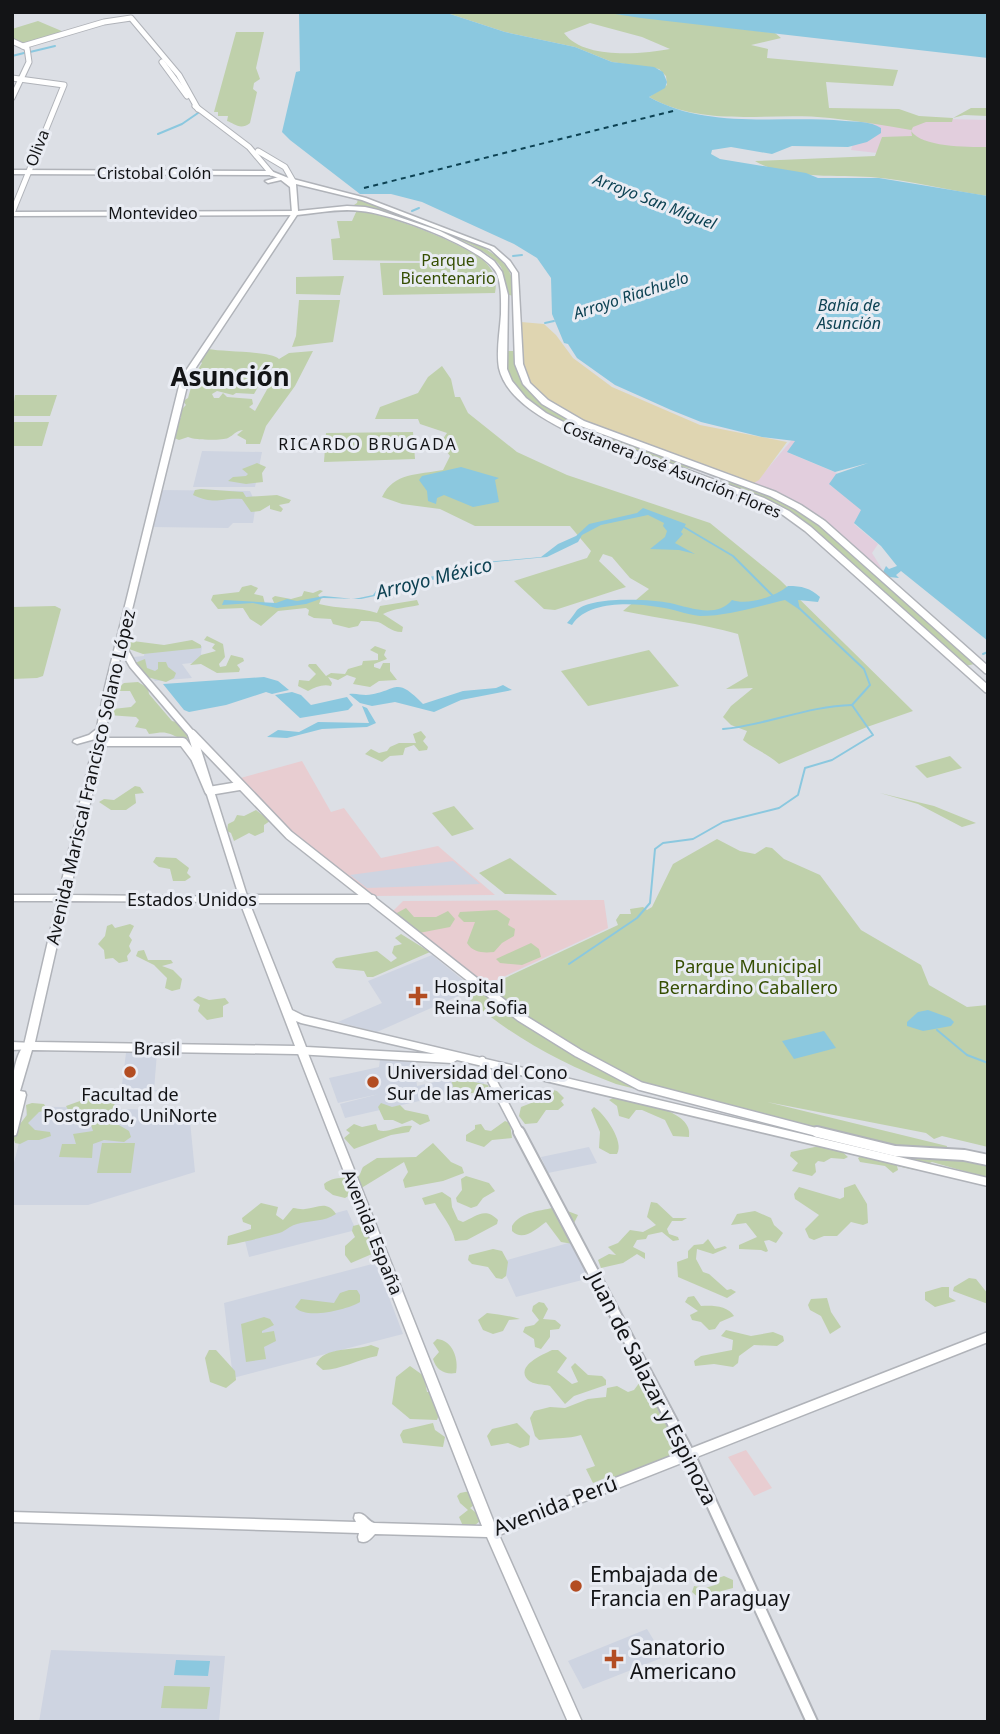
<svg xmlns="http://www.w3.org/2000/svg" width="1000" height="1734" viewBox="0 0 1000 1734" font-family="'Noto Sans',sans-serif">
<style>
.commercial{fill:#e8cdd1}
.industrial{fill:#e2cedd}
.built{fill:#ced4e1}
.green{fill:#bfd0ab;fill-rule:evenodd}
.sand{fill:#dfd5b1}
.water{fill:#8bc8df}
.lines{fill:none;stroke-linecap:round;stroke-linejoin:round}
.stream{stroke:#8bc8df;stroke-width:2}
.ferry{stroke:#0d4253;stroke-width:2;stroke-dasharray:5 4.5;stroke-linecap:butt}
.tertiary-far2-casing{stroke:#b0b3b9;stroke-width:7}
.tertiary-far1-casing{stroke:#b0b3b9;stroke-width:11}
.tertiary-casing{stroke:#b0b3b9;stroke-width:14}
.secondary-casing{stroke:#b0b3b9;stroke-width:3}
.primary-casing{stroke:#b0b3b9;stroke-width:3}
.trunk-casing{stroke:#b0b3b9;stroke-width:3}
.tertiary-far2{stroke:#fff;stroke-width:5}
.tertiary-far1{stroke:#fff;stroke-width:8}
.tertiary{stroke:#fff;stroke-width:10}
.secondary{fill:#fff;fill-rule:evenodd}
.primary{fill:#fff;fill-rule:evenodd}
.trunk{fill:#fff;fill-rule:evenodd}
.poi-dot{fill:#b34d22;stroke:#e9ecf3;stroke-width:2.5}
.labels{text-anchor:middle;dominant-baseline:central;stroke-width:6;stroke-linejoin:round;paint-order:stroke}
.far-street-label{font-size:16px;fill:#131416;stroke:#e9ecf3}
.far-water-label{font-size:16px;font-style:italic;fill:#0d4253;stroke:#e9ecf3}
.far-park-label{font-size:16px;fill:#354e02;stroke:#e9ecf3}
.far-neighbourhood-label{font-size:16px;letter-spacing:2px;fill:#131416;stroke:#e9ecf3}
.street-label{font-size:18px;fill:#131416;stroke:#e9ecf3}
.park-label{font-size:18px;fill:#354e02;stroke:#e9ecf3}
.poi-label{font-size:18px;fill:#131416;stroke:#e9ecf3;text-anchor:start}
.water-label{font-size:19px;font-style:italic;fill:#0d4253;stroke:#e9ecf3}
.near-street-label{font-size:21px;fill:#131416;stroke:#e9ecf3}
.near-poi-label{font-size:21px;fill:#131416;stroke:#e9ecf3;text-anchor:start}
.far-town-label{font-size:26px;font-weight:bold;fill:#131416;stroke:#e9ecf3}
</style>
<rect width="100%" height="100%" fill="#dcdfe5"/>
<!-- commercial -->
<g class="commercial">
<path d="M 302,761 L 331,812 L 344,808 L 381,858 L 438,846 L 495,895 L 371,896 L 294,834 L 237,779 Z"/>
<path d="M 604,900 L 608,928 L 484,986 L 392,912 L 403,901 Z"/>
<path d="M 746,1450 L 772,1488 L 754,1496 L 728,1457 Z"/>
</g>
<!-- industrial -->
<g class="industrial">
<path d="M 861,117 L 988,120 L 988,149 L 903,156 L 851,150 Z"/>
<path d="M 795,436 L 822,443 L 794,446 L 789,453 L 837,473 L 830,485 L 863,508 L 854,524 L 878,544 L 872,553 L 882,569 L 880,569 L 826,523 L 797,504 L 747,481 L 758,480 Z"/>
</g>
<!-- built -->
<g class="built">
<path d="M 202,451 L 262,452 L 255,487 L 193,487 Z"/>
<path d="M 160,490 L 250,491 L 256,504 L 253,523 L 233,523 L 228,528 L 152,527 Z"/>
<path d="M 202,646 L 200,662 L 182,664 L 192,678 L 155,681 L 133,657 L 144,656 L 145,647 Z"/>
<path d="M 453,861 L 480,884 L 367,888 L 350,875 Z"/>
<path d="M 432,955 L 474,989 L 377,1032 L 338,1022 L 382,1003 L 368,981 Z"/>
<path d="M 126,1053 L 157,1053 L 154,1090 L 186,1091 L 121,1092 Z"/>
<path d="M 380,1059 L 414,1060 L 417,1086 L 479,1072 L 485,1086 L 345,1118 L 340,1104 L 379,1094 L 338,1103 L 329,1078 L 379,1067 Z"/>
<path d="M 28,1106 L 189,1111 L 195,1172 L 88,1205 L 12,1205 L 12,1171 Z"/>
<path d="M 589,1147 L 597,1163 L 548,1173 L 541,1157 Z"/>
<path d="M 347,1210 L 356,1230 L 249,1257 L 244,1237 Z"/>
<path d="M 572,1242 L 590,1278 L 516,1297 L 500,1262 Z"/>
<path d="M 376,1263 L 403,1334 L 233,1378 L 224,1303 Z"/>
<path d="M 647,1629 L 664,1657 L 583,1689 L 568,1661 Z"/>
<path d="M 51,1650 L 225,1656 L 219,1722 L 39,1722 Z"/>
</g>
<!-- green -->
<g class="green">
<path d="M 444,12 L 602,12 L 775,33 L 781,38 L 751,45 L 768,49 L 767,58 L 898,70 L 893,86 L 826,82 L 829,108 L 899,109 L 919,116 L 953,118 L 971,108 L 988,108 L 988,116 L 964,115 L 953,118 L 952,122 L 926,122 L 913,127 L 911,131 C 922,147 965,147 988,147 L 988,196 C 949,191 910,180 871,177 C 837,175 784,179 755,161 L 875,156 L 882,137 L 912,136 L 911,130 C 884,125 857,121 830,118 C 768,111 707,129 649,97 L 667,85 L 666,76 L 659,69 L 612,62 L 575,47 L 505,32 ZM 590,23 L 642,37 L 670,49 C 642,54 584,60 564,33 Z"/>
<path d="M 38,21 L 64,32 L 25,44 L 12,38 L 12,29 Z"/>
<path d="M 236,32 L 264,32 L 256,68 L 260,79 L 254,83 L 253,89 L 257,92 L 250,123 C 240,131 234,123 227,121 L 228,116 L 218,116 L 218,112 L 214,112 Z"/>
<path d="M 358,199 C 394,212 483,236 505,265 C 513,275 513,284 513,296 L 506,294 C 505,285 505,275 501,267 C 483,239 383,212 351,207 L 357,203 Z"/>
<path d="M 357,210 C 385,214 469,244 487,264 C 496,274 497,282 495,293 L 383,295 L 380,263 L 422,263 L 423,261 L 333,260 L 331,239 L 340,238 L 337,221 L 352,221 Z"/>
<path d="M 344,276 L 340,295 L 296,294 L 296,277 Z"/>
<path d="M 299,300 L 340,300 L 333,342 L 292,347 L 296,336 Z"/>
<path d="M 208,349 C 224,352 271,351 279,359 L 289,353 L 313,351 L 295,386 L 266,426 L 260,444 L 246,444 L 246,440 L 237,435 L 243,430 C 235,431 234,435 228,438 C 221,441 194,440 188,437 L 179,440 L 172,437 L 175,420 L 181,418 L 180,411 L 186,405 L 183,401 L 188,398 L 192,384 L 201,380 L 221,381 L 220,378 L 194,376 L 202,363 L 199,360 ZM 268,368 L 279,368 L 255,411 L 249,407 L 253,404 L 252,399 L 227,397 L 223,393 L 219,398 L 214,398 L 212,394 L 217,391 L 233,395 L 236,393 L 254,394 L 258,387 L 254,384 L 259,382 Z"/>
<path d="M 505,351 L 514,351 C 515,377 528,395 550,410 C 556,414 564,416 570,420 C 583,431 597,437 615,438 L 743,484 L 788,503 L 815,521 L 974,664 L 966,666 L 805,524 L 728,485 C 718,474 694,468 679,467 C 636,451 539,426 515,387 C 507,375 506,365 505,351 Z"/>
<path d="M 442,366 L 451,379 L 455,397 L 460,397 L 468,413 L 517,452 L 567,475 L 710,523 L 780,580 L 913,711 L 867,727 L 779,764 C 767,753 755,750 743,740 L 747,731 L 731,725 L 723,717 L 731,706 L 753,688 L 726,689 L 748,676 L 738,634 C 700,623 661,619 623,611 L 649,589 L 630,578 L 612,557 L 603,554 L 599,561 L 626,587 L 555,610 L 544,609 L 514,581 L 587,558 L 591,551 L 570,526 L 475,526 L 440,509 L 402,504 L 382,497 C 394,472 418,475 443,470 L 450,456 L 440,443 L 447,433 L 420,424 L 418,419 L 375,419 L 380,407 L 418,393 L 428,377 Z"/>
<path d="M 15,395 L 57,395 L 50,416 L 12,416 Z"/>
<path d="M 12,422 L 49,422 L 42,446 L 12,446 Z"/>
<path d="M 413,432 L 415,459 L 324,462 L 326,433 Z"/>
<path d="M 257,463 L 266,467 L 262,473 L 263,482 L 246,484 L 228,481 L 233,477 L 246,476 L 248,474 L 242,469 Z"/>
<path d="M 201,489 L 243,492 L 246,497 L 277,495 L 291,500 L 289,503 L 279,505 L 283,509 L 281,512 L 270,509 L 270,505 L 260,511 L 251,512 L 242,499 C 220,497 218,506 193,495 L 195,490 Z"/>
<path d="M 251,585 L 258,588 L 254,594 L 263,596 L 265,604 L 272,607 L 275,605 L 272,598 L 275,596 L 291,599 L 302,596 L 304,591 L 313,593 L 320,590 L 323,591 L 318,595 L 321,599 L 319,604 C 338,609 358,607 377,613 L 380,606 L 417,600 L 419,605 C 407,608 395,608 383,614 L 403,627 L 402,632 C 390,632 385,624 378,622 C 374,621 365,621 361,621 L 358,626 L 349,628 L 333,624 L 331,619 L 314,618 L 308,615 L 309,610 L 306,608 L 278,611 L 261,626 L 250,619 L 243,608 L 218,609 L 211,600 L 213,595 L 239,592 L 242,587 Z"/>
<path d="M 55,606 L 61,609 L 43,676 L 37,678 L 12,679 L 12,607 Z"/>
<path d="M 207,636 L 223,644 L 225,657 L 219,664 L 220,667 L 226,666 L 231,655 L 243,658 L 244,661 L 237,665 L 240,669 L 239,672 L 217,673 L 201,664 L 190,665 L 201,655 L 216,651 L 212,648 L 215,644 L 204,640 Z"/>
<path d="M 192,640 L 201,645 L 201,648 L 143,654 L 129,649 L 126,644 L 133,641 L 164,645 Z"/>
<path d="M 375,646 L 386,650 L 384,655 L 387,659 L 374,664 L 374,667 L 380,669 L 383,663 L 390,663 L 390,671 L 397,680 L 379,681 L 370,687 L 353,684 L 356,678 L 347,675 L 338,680 L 328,677 L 332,683 L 331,686 C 323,684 315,687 308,691 L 298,686 L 299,680 L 309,681 L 316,674 L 308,666 L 309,664 L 316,664 L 326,676 L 331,673 L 345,674 L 348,669 L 362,665 L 363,661 L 378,660 L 378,654 L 370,650 Z"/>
<path d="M 649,650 L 679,686 L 588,706 L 561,671 Z"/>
<path d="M 145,659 L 147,668 L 155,671 L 158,669 L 158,662 L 166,662 L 168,667 L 176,673 L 174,678 L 166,682 L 147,677 L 135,663 Z"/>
<path d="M 124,683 L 138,682 L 148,688 L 149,694 L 172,721 C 180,722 189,731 190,738 L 182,739 C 166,732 167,731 149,734 L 146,729 L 135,727 L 139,720 L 136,717 L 108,715 L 113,709 L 131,707 L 136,702 L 130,691 L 114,691 Z"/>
<path d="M 421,731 L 426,737 L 423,741 L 428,747 L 427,750 L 419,751 L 414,745 L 405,748 L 403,755 L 390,756 L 382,762 L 365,754 L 371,749 L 379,753 L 387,751 L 390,747 L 399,743 L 416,743 L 413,734 Z"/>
<path d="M 950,756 L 962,768 L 927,778 L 915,766 Z"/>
<path d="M 135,786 L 140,787 L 144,793 L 135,794 L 136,803 L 126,810 L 111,810 L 99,802 L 104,799 L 114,800 Z"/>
<path d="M 880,793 L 934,806 L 976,823 L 962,827 L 918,804 Z"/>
<path d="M 454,806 L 474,829 L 452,836 L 432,813 Z"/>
<path d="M 256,810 L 270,821 L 264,825 L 264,832 L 255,836 L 249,833 L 234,841 L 231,833 L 227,831 L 228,824 L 234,821 L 237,815 L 244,816 Z"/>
<path d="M 717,839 L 740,851 L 755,854 L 766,847 L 772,848 L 784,859 L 820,875 L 861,930 L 921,965 L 929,985 L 967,1007 L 988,1005 L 988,1147 L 942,1136 L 934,1139 L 926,1133 L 767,1102 L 947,1146 L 945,1155 L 988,1163 L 988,1178 L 932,1162 L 915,1170 L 897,1166 L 898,1170 L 893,1173 L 885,1166 L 860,1162 L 858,1158 L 862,1155 L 832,1139 L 616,1084 C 564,1065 512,1037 470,1000 L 484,985 L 490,985 L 618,925 L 616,920 L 620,914 L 631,914 L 630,909 L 643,907 L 647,910 L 652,907 L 673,864 Z"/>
<path d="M 156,857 L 176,858 L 189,868 L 187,873 L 191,877 L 185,881 L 173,881 L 170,869 L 159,867 L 153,862 Z"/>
<path d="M 510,858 L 556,894 L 557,895 L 505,894 L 479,873 Z"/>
<path d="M 406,908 L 414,917 L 436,917 L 448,911 L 455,919 L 450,927 L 419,933 L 395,914 Z"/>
<path d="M 497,910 L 510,919 L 508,925 L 515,929 L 514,936 L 502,943 L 494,952 C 484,953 473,953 467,943 L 475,922 L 464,922 L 458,916 L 460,912 Z"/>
<path d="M 112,924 L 115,928 L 130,924 L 134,926 L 129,936 L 132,940 L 129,946 L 131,951 L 127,956 L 128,961 L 119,963 L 113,958 L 105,959 L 104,950 L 98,944 L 105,936 L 107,926 Z"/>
<path d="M 401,934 L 430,952 L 373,977 L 367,977 L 364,971 L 336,968 L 332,962 L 336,958 L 377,951 L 391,962 L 397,958 L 392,953 L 394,946 L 402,944 L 395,938 Z"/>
<path d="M 531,943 L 539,949 L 541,957 L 522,965 L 500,963 L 496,959 Z"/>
<path d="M 144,950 L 148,960 L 171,960 L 173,963 L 162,966 L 173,970 L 182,979 L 180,989 L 172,991 L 165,988 L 167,978 L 154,965 L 136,956 L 138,951 Z"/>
<path d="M 198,996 L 209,1000 L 225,998 L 229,1003 L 223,1006 L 223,1017 L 207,1020 L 198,1011 L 200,1005 L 193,1000 Z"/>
<path d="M 456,1073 L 465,1073 L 474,1082 L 488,1085 L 490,1092 L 485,1100 L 480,1100 L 473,1093 L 456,1094 L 451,1092 L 453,1086 L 450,1077 Z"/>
<path d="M 546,1088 L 557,1091 L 564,1098 L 561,1101 L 564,1105 L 558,1110 L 546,1110 L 537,1123 L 525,1124 L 519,1116 L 521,1107 L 544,1098 L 542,1092 Z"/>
<path d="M 94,1091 C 103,1092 114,1088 118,1098 L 107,1118 L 129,1131 L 131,1137 L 124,1142 L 104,1140 L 93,1144 L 92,1158 L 59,1157 L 62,1144 L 76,1144 L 73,1134 L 93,1131 L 91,1125 L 76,1125 L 66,1106 L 80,1101 L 85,1093 Z"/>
<path d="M 617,1096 C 637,1101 695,1111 689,1137 L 673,1136 L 665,1120 L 642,1110 L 636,1110 L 629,1119 L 619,1116 L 617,1106 L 609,1100 Z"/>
<path d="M 32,1103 L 44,1104 L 47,1110 L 39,1112 L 28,1123 L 35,1130 L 50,1132 L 51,1136 L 39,1140 L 28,1140 L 20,1144 L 15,1143 L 12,1134 L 27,1115 L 26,1105 Z"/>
<path d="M 381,1103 L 392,1107 L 400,1105 L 405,1110 L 428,1115 L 430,1121 L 420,1125 L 412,1120 L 402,1124 L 393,1120 L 384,1120 L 378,1107 Z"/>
<path d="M 594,1107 C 604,1113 625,1142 617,1154 L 610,1154 L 599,1148 L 600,1132 L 591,1110 Z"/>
<path d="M 505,1121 L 510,1123 L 512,1138 L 492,1140 L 484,1147 L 466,1141 L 466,1135 L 475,1129 L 475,1125 L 481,1124 L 485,1130 L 491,1131 Z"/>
<path d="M 354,1124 L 362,1127 L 376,1124 L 378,1130 C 388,1134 400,1124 412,1126 L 409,1132 L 391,1135 L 354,1149 L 344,1138 L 350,1133 L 346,1130 Z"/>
<path d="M 102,1143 L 135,1143 L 131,1173 L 97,1173 Z"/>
<path d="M 433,1143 L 451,1162 L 462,1167 L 464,1173 L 443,1181 L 405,1188 L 403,1180 L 408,1172 L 404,1162 L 345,1198 L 333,1195 L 325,1189 L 324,1184 C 336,1174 354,1180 358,1177 C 361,1174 361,1170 363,1167 L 377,1158 L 416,1157 Z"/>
<path d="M 824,1145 L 838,1148 L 848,1157 L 844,1159 L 831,1158 L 824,1162 L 818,1161 L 815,1164 L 816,1172 L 812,1176 L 792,1171 L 798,1163 L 790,1156 L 791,1152 Z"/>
<path d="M 466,1176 L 489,1183 L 495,1191 L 483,1198 L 477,1206 L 471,1208 L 457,1202 L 456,1198 L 462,1190 L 461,1179 Z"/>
<path d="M 855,1184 L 867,1204 L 868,1223 L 863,1225 L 851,1222 L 837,1236 L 824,1236 L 814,1240 L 809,1238 L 805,1229 L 819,1215 L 795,1199 L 794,1194 L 799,1187 L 840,1199 L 844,1197 L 844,1188 Z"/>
<path d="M 442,1192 L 451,1198 L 452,1207 L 458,1220 L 463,1222 C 475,1217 485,1206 498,1220 L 497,1224 L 467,1240 L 455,1241 C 452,1226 442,1216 435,1203 L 425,1205 L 422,1198 Z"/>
<path d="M 651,1202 L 657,1203 L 673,1218 L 687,1218 L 682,1221 L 672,1221 L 667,1229 L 669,1234 L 678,1237 L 679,1240 L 673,1241 L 662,1232 L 648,1235 L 646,1239 L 637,1240 L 633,1247 L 645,1253 L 645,1259 L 637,1254 L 623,1263 L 601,1268 L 598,1260 L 609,1254 L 616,1255 L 608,1247 L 618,1243 L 630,1230 L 643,1232 L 656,1225 L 647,1217 Z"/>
<path d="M 261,1203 L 278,1207 L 276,1215 L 283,1220 L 293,1208 C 297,1208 301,1210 305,1209 C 317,1208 327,1200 336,1214 C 324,1222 310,1220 297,1224 C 292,1225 287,1229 282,1232 C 277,1234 232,1245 227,1245 L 228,1236 L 251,1229 L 251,1225 L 243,1222 L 242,1218 Z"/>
<path d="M 557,1207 L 578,1215 L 574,1223 L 582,1237 L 582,1242 L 573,1244 L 561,1242 L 546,1222 C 536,1229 523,1242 512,1231 L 512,1226 C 521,1211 541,1211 557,1207 Z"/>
<path d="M 755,1211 L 771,1218 L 774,1225 L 783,1233 L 776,1243 L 769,1240 L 764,1241 L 768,1251 L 766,1252 L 761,1250 L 739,1249 L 739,1245 L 757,1237 L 746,1223 L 731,1225 L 737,1214 Z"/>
<path d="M 365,1223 L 374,1249 L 372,1254 L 351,1263 L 345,1255 L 345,1246 L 355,1237 L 352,1231 L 353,1226 Z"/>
<path d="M 708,1239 L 715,1249 L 725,1246 L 727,1248 L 713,1254 L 697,1249 L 696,1259 L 703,1272 L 709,1274 L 727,1290 L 731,1289 L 736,1292 L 727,1298 L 678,1277 L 677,1262 L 688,1258 L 688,1251 L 694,1245 L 703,1244 Z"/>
<path d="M 493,1249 L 502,1251 L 508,1262 L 506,1276 L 502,1279 L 496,1278 L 488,1267 L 472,1264 L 468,1260 L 469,1255 Z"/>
<path d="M 969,1278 L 976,1279 L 988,1294 L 988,1304 L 953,1291 L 954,1287 Z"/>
<path d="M 942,1287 L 949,1287 L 949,1297 L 956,1301 L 935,1307 L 925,1300 L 925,1292 Z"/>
<path d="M 349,1290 L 357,1290 L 360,1295 L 360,1302 C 347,1310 305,1320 295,1307 L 301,1299 L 334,1303 L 340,1293 Z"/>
<path d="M 694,1296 L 701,1306 C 713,1305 728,1306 734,1316 L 720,1322 L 715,1329 L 709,1330 L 701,1322 L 692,1320 L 690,1315 L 698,1311 L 685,1302 L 688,1297 Z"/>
<path d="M 827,1298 L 831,1312 L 841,1327 L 830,1334 L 821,1316 L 810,1310 L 808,1305 L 811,1299 Z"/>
<path d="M 539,1302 L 544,1303 L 548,1309 L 543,1319 L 555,1320 L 561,1325 L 559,1329 L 550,1330 L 550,1337 L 541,1349 L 535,1347 L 534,1339 L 523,1332 L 525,1327 L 534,1325 L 539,1320 L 532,1311 L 533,1306 Z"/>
<path d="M 487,1313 C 498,1314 509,1316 520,1319 L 509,1320 L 503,1331 L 493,1334 L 483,1330 L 478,1320 Z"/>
<path d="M 264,1317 L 270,1319 L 274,1325 L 262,1331 L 262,1333 L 274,1331 L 276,1341 L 264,1347 L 266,1359 L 246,1362 L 241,1324 Z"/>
<path d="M 726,1330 L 751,1336 L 773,1332 L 783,1336 L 784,1341 L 777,1346 L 754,1345 L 739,1356 L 738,1363 L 733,1367 L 714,1364 L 695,1366 L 694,1361 L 701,1356 L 732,1350 L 733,1340 L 721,1336 Z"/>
<path d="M 437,1339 C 453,1340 459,1360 456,1373 C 445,1375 436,1370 433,1359 L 439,1352 L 433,1343 Z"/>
<path d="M 371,1345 L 379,1348 L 377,1356 C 359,1359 340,1370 323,1370 L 316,1364 C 324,1346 355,1351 371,1345 Z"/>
<path d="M 209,1350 L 216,1350 L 235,1371 L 236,1380 L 226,1388 L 210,1382 L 205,1358 Z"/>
<path d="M 552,1350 L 558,1350 L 567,1358 L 557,1372 L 572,1384 L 578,1382 L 571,1367 L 575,1363 L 588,1375 L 602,1376 L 606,1380 L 606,1385 L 574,1396 L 565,1404 L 550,1386 C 544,1384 533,1385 528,1380 C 515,1366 542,1355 552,1350 Z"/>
<path d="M 410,1366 L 424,1376 L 427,1392 L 433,1392 L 440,1412 L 437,1420 L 410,1419 L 392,1404 L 396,1377 Z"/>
<path d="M 646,1381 L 657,1398 L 653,1400 L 661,1416 L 665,1414 L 680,1446 C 676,1463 625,1476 609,1482 L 605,1478 L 593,1483 L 586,1469 L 595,1466 L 581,1435 C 569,1439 551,1438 539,1440 L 535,1436 L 530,1418 L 534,1411 L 550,1407 L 565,1408 L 588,1399 L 606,1397 L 607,1388 L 617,1386 L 628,1392 L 634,1390 L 640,1382 Z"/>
<path d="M 433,1423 L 435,1430 L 445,1437 L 443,1447 L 403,1443 L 400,1435 L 403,1430 Z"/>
<path d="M 517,1423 L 530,1436 L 529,1445 L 520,1448 L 508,1443 L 491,1446 L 487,1436 L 492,1429 Z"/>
<path d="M 470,1491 L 474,1505 L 470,1508 L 479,1515 L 480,1521 L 474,1526 L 463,1526 L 459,1517 L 468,1510 L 460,1503 L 457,1496 L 460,1493 Z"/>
<path d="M 724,1576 L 733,1580 L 733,1588 L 714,1593 L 709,1598 L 701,1600 L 692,1592 L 694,1586 L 705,1588 L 715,1585 L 715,1579 Z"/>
<path d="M 164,1686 L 210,1687 L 207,1709 L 161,1708 Z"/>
</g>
<!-- sand -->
<path class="sand" d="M 521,322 L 544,324 L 556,335 L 573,358 L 612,387 L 700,425 L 787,442 L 759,480 L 752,484 L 570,417 L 540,394 L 531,384 L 523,366 Z"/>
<!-- water -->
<g class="water">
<path d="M 299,12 L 444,12 L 505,32 L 575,47 L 612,62 L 654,67 L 663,72 L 667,82 L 665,88 L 649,97 C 708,130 780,115 845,121 C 857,122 870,121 881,128 L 881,133 L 867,142 L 848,147 L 792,146 L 772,154 L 731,147 L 712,150 L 711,154 L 720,159 L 806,173 L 818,178 L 879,178 L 988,196 L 988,641 L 901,571 L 896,575 L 899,578 L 889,577 L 883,572 L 886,566 L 889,569 L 897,566 L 881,546 L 854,523 L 861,510 L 829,484 L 836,474 L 868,463 L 835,472 L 787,452 L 795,441 L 762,437 L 701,422 L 671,410 L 615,385 L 577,358 L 568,344 L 564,343 L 552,314 L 551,278 L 537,258 L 514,244 L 422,202 L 391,194 L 360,194 L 290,140 L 282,132 L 296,72 L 300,71 Z"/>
<path d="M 602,12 L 988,12 L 988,58 L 641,18 Z"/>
<path d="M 461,467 L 499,478 L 495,480 L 499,502 L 473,507 L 444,495 L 437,498 L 436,504 L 428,501 L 427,491 L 419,480 L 422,476 Z"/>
<path d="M 643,508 L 686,524 L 681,532 L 683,534 L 675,543 L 695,554 L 679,550 L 650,549 L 665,537 L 667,531 L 663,526 L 664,523 L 648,515 L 601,525 L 582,535 L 578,542 L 547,557 L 475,564 L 446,577 L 418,583 L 392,584 L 450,573 L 475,563 L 541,557 L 558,544 L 576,536 L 589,524 L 637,513 Z"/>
<path d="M 386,586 L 375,596 L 361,599 L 323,598 L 306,604 L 277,608 L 253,603 L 222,605 L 224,600 L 276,603 L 287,599 L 297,601 L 324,596 L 354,599 L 373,595 L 378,588 Z"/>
<path d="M 788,586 C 802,586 810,588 820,597 L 818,602 L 798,600 L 800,610 L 785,600 C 759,606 727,616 700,616 C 686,615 672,608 658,607 C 633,603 588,600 572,625 L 567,623 C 571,619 574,614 577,610 C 591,596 651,599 670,603 C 689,607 716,619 732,600 C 748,606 776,596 788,586 Z"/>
<path d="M 264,677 L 278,681 L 289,690 L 272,694 L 266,692 L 226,705 L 189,712 L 184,710 L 163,684 Z"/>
<path d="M 503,685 L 512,690 L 461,700 L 434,712 L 395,702 L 372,706 L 360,703 L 349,694 C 356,693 360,695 366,695 C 398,692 394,674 423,704 L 463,691 L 496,688 Z"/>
<path d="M 292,692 L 301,695 L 311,705 L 347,697 L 353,705 L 348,710 L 300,718 L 275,695 Z"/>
<path d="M 362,706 L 367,708 L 376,723 L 367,727 L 322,729 L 287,738 L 267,737 L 278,730 L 299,732 L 318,722 L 369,723 Z"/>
<path d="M 928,1010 L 950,1018 L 954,1022 L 951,1026 L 923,1031 L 907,1026 L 907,1022 L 918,1012 Z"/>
<path d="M 824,1031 L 836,1048 L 794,1059 L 782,1041 Z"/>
<path d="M 176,1660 L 210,1661 L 208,1676 L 174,1675 Z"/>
</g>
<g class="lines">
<!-- stream -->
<g class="stream">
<path d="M 30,52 L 55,46"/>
<path d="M 12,56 L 24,53"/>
<path d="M 158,134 L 182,124 L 198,113"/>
<path d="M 412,211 L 419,208"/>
<path d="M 513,256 L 522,255"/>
<path d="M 545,323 L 554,321"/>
<path d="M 684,527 L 733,556 L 773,596"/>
<path d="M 983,654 L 988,652"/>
<path d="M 723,729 C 767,725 808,706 852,705"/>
<path d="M 569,964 L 637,918 L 650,903 L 655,849 L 663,843 L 693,839 L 723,822 L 779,808 L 798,795 L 805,768 L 832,760 L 873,735 L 852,705 L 870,685 L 864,669 L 799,608"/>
<path d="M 937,1030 L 967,1055 L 988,1063"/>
</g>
<!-- ferry -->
<path class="ferry" d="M 364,188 L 677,110"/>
<!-- tertiary-far2 casing -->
<g class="tertiary-far2-casing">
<g id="tertiary-far2">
<path d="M 12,41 L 27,48 L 29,62 L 12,98"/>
<path d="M 23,46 L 104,22 L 131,18 L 179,75 L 198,109"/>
<path d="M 162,62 L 187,96"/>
<path d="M 12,78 L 64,85 L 12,213"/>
<path d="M 195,106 L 249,147 L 271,173"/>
<path d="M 258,151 L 285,167 L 293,181"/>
</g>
</g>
<!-- tertiary-far1 casing -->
<g class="tertiary-far1-casing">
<g id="tertiary-far1">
<path d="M 192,734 L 289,835 L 520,1017 L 578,1053 L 640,1086 L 824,1134"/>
<path d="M 99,742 L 183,742 L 195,758 L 209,791 L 239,786"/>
<path d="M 244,899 L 372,899"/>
<path d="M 482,1061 L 520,1134"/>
</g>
</g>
<!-- tertiary casing -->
<g class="tertiary-casing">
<g id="tertiary">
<path d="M 519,1132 L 689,1454 L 812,1722"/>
<path d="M 817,1132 L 895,1151 L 964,1155 L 988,1160"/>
</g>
</g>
<!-- secondary casing -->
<g class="secondary-casing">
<g id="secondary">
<path d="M 117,641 L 123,641 L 136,664 L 196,734 L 248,899 L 247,901 L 241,901 L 240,899 L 188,735 L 130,667 L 116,643 Z"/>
<path d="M 98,728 L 101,728 L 105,730 L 95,739 L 77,744 L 73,742 L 74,740 L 89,735 Z"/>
</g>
</g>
<!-- primary casing -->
<g class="primary-casing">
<g id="primary">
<path d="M 12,170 L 271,171 L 296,181 L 293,183 L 270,175 L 12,174 Z"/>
<path d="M 12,212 L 295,211 L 298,213 L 295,215 L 12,216 Z"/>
<path d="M 12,895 L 62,895 L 67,898 L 62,901 L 12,901 Z"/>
<path d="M 12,1042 L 33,1043 L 34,1046 L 33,1049 L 12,1050 Z"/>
<path d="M 302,1047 L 306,1048 L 307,1051 L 495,1525 L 988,1332 L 988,1342 L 499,1535 L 582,1722 L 568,1722 L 487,1537 L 375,1534 C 370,1539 367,1544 359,1541 L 358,1537 L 359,1533 L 12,1522 L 12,1512 L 356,1522 L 354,1518 L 355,1514 C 365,1511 366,1520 374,1523 L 482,1526 L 297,1051 L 298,1048 Z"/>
</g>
</g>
<!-- trunk casing -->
<g class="trunk-casing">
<path id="trunk" d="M 282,176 L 290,181 L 293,179 L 366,198 L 494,247 L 510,261 L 518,273 L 523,364 L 530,383 L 548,400 L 584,421 L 776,492 L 801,505 L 825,521 L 988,666 L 988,674 L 985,673 L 819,525 L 795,509 L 770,496 L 578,425 L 542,404 L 523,384 L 515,364 L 512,273 L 505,263 L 490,249 L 362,200 L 296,184 L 298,211 L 347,206 L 365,207 L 378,210 L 440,231 L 480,251 L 494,261 L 502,272 L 508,295 L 507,369 L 512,381 L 526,398 L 546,413 L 579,430 L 764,498 L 789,511 L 811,527 L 988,685 L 988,693 L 985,692 L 805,531 L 783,515 L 758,502 L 573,434 C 547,421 506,400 499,368 C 496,351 500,331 501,314 C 501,301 502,284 496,272 C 482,247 390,213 361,211 C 340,208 318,213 297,215 L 189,378 L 113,687 L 104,742 L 69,895 L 247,897 L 292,1010 L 304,1016 L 988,1178 L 988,1186 L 457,1060 L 452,1063 L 296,1054 L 32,1050 L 20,1091 L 25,1092 L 26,1095 L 17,1132 L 16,1135 L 12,1136 C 12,1110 8,1066 24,1045 L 94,742 L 105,687 L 181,378 L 292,213 L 290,187 L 281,180 L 268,183 L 265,181 ZM 67,901 L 240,902 L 295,1046 L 35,1042 ZM 296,1021 L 301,1023 L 435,1054 L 306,1047 Z"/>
</g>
<!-- tertiary-far2 -->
<use href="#tertiary-far2" class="tertiary-far2"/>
<!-- tertiary-far1 -->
<use href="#tertiary-far1" class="tertiary-far1"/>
<!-- tertiary -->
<use href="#tertiary" class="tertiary"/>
<!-- secondary -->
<use href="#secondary" class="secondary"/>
<!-- primary -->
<use href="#primary" class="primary"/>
<!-- trunk -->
<use href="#trunk" class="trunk"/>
</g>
<!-- markers -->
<g class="poi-dot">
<path d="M414.5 985.5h7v7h7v7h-7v7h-7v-7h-7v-7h7z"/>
<circle cx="130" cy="1072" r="7"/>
<circle cx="373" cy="1082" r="7"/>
<circle cx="576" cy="1586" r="7"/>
<path d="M610.5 1648.5h7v7h7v7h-7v7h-7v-7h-7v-7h7z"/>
</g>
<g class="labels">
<!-- far-street labels -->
<g class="far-street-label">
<text transform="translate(37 148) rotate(-69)">Oliva</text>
<text x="154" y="173">Cristobal Colón</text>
<text x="153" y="213">Montevideo</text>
<text transform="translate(672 469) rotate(22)">Costanera José Asunción Flores</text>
</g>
<!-- far-water labels -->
<g class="far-water-label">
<text transform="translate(655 201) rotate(21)">Arroyo San Miguel</text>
<text transform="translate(631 295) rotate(-18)">Arroyo Riachuelo</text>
<text x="849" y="305">Bahía de<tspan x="849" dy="18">Asunción</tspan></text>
</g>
<!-- far-park labels -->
<g class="far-park-label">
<text x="448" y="260">Parque<tspan x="448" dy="18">Bicentenario</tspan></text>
</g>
<!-- far-neighbourhood labels -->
<g class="far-neighbourhood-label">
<text x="368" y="444">RICARDO BRUGADA</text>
</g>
<!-- street labels -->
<g class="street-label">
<text transform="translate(90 777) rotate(-77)">Avenida Mariscal Francisco Solano López</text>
<text x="192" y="899">Estados Unidos</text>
<text transform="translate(157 1048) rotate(1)">Brasil</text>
<text transform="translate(373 1232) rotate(68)">Avenida España</text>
</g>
<!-- park labels -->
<g class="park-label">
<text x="748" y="966">Parque Municipal<tspan x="748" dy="21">Bernardino Caballero</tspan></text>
</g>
<!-- poi labels -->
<g class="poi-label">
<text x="434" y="986">Hospital<tspan x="434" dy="21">Reina Sofia</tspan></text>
<text x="387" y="1072">Universidad del Cono<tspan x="387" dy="21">Sur de las Americas</tspan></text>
<text x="130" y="1094" text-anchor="middle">Facultad de<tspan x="130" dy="21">Postgrado, UniNorte</tspan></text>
</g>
<!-- water labels -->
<g class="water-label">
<text transform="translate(434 578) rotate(-14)">Arroyo México</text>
</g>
<!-- near-street labels -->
<g class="near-street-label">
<text transform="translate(653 1388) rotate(63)">Juan de Salazar y Espinoza</text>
<text transform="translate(555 1505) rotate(-21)">Avenida Perú</text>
</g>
<!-- near-poi labels -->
<g class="near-poi-label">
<text x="590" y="1574">Embajada de<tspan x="590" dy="24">Francia en Paraguay</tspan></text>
<text x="630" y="1647">Sanatorio<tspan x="630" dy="24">Americano</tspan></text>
</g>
<!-- far-town labels -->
<g class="far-town-label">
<text x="230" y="376">Asunción</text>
</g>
</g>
<!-- border -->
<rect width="1000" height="1734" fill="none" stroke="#131416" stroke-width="28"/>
</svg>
